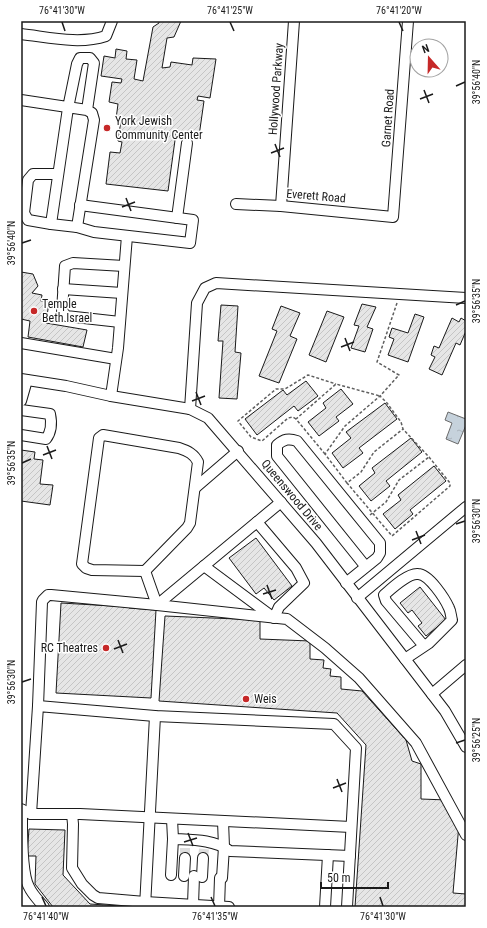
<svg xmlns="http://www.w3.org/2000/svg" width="487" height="928" viewBox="0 0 487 928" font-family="'Roboto Condensed',sans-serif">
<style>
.water{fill:url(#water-ripples);stroke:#6a6a6a}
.building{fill:url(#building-hatch);stroke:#1a1a1a}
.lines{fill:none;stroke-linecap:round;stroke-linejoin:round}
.minor-tunnel{stroke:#ddd;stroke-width:10;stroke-dasharray:10 5;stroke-linecap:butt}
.minor-casing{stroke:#1a1a1a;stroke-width:12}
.path{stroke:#5f5f5f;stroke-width:1.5;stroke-dasharray:3 2;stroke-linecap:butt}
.minor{stroke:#fff;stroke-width:10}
.ticks{fill:none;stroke:#1a1a1a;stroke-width:1.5}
.poi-dot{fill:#c62828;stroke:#fff;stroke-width:1.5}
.labels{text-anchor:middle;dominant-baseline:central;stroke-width:3;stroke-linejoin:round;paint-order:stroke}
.street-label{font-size:12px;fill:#1a1a1a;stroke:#fff}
.poi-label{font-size:12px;fill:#1a1a1a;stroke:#fff;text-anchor:start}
.neatline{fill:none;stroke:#1a1a1a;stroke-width:1.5}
.ticks-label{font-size:10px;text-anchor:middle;fill:#1a1a1a}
</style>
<defs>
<pattern id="water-ripples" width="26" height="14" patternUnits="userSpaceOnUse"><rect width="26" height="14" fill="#c6d2dc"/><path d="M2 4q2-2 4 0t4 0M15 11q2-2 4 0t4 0" fill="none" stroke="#aab4bc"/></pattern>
<pattern id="building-hatch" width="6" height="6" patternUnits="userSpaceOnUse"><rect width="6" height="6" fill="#e6e6e6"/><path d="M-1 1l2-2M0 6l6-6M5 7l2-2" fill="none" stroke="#c5c5c5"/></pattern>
</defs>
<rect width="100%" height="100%" fill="#fff"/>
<!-- water -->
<path class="water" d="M 448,412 L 466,419 L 466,425 L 458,444 L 446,439 L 452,423 L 445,420 Z"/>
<!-- building -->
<g class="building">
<path d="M 159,21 L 181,21 L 174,37 L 167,38 L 162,68 L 170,67 L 171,62 L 192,65 L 193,58 L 216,59 L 210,98 L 198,96 L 197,100 L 204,101 L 199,136 L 176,133 L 168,191 L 106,184 L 110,152 L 120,153 L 122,142 L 118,141 L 121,120 L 116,119 L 118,104 L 109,102 L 112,82 L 121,83 L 122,79 L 101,76 L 104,56 L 115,58 L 116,49 L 127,51 L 126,59 L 137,60 L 134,79 L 143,81 L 153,27 L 159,23 Z"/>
<path d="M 21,272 L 33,274 L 38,286 L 32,293 L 42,295 L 41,301 L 49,302 L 46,323 L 87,330 L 83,347 L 28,337 L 30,321 L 21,319 Z"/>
<path d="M 362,304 L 376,307 L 367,327 L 373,329 L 365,352 L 351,348 L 359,326 L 354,325 Z"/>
<path d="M 221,305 L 238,306 L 235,352 L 241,353 L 237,399 L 219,398 L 223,341 L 218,341 Z"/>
<path d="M 281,306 L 300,313 L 290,336 L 297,339 L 279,383 L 259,376 L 277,331 L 272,329 Z"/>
<path d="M 327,311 L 344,317 L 326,362 L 309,355 Z"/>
<path d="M 415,314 L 424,317 L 408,362 L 388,355 L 394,339 L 389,337 L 392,328 L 408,333 Z"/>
<path d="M 452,318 L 459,322 L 461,318 L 466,321 L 466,331 L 460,345 L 456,343 L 442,375 L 429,369 L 435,357 L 431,355 L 434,346 L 439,348 Z"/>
<path d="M 306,381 L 318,396 L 298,411 L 294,406 L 257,435 L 245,419 L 283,390 L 287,395 Z"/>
<path d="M 341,389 L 353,404 L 336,417 L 339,421 L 319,436 L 308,422 L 326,408 L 323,403 Z"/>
<path d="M 385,403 L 397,419 L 359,448 L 363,453 L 343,468 L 332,453 L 351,438 L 346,432 Z"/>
<path d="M 411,438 L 422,452 L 386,481 L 390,486 L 371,501 L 359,486 L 375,473 L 372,468 Z"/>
<path d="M 21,450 L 35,452 L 34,459 L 43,460 L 40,484 L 53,485 L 50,505 L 21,501 Z"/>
<path d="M 434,466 L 446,481 L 410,510 L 413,514 L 395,529 L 383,514 L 401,500 L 398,495 Z"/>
<path d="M 256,538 L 292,586 L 274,600 L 264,588 L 256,594 L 229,558 Z"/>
<path d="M 420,587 L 446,620 L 426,636 L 418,626 L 422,623 L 412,610 L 408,613 L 400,603 Z"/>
<path d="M 61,603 L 129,607 L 129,608 L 156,610 L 151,698 L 56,693 Z"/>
<path d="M 165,616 L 260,620 L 260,639 L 310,641 L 310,659 L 324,660 L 323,668 L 331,669 L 330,676 L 341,677 L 341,689 L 362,691 L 406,740 L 412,761 L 421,764 L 421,799 L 447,800 L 459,824 L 453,893 L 466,894 L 466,907 L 355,907 L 366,745 L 337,713 L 159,701 Z"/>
<path d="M 29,829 L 65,830 L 63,875 L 90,904 L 136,907 L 53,907 L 35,884 L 36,856 L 27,856 Z"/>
</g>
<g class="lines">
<!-- minor-tunnel -->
<g class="minor-tunnel">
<path d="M 185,858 L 185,848"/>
<path d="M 203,858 L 204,849"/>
</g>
<!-- minor casing -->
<g class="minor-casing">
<g id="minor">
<path d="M 21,34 C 48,37 79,45 106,36 L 112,21"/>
<path d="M 21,100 L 87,110 L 92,113 L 94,120 L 77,227 L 51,224 L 68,108 L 77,64 L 80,58 L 90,58 L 94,63 L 87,110"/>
<path d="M 236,204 L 281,206 L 393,217 L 408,21"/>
<path d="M 281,206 L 294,21"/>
<path d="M 177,218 L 187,143"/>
<path d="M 51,224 L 28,220 L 24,213 L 28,180 L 33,174 L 58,174"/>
<path d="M 77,227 L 94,232 L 190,243 L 193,220 L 80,205"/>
<path d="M 63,289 L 122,293"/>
<path d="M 120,322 L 66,316 L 62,310 L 65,266 L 73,263 L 124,266"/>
<path d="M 21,343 L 116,359"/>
<path d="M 21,379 L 66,386 L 111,396 L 190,409 L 208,418 L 316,543 L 445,711 L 466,747"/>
<path d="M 111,396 L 118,348 L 127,236"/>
<path d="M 21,401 L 27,380"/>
<path d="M 190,409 L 197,303 L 205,288 L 216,283 L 466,298"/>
<path d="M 21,410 L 50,414 C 52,423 52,431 46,439 L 21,435"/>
<path d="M 103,435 L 179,448 C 188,451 194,454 198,462 L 190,523 L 187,528 L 145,571 L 92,570 L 86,568 L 82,564 L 99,438 Z"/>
<path d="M 195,488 L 238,451"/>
<path d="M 204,566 L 274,618 L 279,607 L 304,583 L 296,568 L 257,522"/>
<path d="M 145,571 L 157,605 L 287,619 L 325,648 L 359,678 L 416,743 L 466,835"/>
<path d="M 346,583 L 377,558 L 380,553 L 380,543 L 297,441 C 289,438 284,439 277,445 L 277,456 L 366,567"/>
<path d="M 357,598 L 466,507"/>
<path d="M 405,659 L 429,643 L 452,620 C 451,617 451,612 449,608 C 445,599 429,574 418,574 C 408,573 392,588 384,595 L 386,601 L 424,646"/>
<path d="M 432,694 L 466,665"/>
<path d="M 38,706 L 42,602 L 43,600 L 48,595 L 51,595 L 157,605 L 281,502"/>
<path d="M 21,809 L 31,814 L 80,814 L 351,827"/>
<path d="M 22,810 C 22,828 21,873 29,887 C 32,894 39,901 44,907"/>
<path d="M 31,814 L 38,706 L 155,716 L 334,724 L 356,748 L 347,907"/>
<path d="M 72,814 L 73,824 L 72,868 L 82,884 L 93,895 L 98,898 L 145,902 L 229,907"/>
<path d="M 172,819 L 173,839"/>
<path d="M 171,875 L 173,839 C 192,840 213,839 230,851 L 350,856"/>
<path d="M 184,876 L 185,858"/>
<path d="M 202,877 L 203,858"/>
<path d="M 222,878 L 224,847 L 223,821"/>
<path d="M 193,905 L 194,876"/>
<path d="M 145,907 L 155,716"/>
<path d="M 219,907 L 220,878"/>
<path d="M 325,907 L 328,855"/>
</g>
</g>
<!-- path -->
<g class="path">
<path d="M 397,303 L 377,362 L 399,375 L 380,396 L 387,403 L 401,422 L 403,429 L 429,457 L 450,483 L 450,486 L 392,536 L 347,483 L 361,472 L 374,452 L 403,429"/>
<path d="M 296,419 L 293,417 L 288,418 L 262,441 L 251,437 L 238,421 L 276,389 L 285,389 L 308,375 L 336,384"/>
<path d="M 325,454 L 296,419 L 336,384 L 380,396"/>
<path d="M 347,483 L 325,454 L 345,426 L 380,396"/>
<path d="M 370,515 L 386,502 L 399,480 L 429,457"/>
</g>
<!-- minor -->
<use href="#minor" class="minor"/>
</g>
<!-- ticks -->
<path class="ticks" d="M 62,22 L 65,31M 230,22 L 234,31M 399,22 L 403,31M 456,86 L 465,82M 424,90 L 429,103M 420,99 L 433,94M 275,144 L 280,157M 271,153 L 284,148M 126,198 L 131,211M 122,207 L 135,202M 22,243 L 31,240M 456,305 L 465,301M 345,338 L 350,351M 341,347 L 354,342M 196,392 L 201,405M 192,401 L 205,396M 47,446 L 52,459M 43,455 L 56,450M 22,463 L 31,459M 456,524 L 465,521M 416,531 L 421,544M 412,540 L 425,535M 267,585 L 272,599M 263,594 L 276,590M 118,640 L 123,653M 114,649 L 127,644M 22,682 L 31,679M 456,743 L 465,740M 337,779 L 342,792M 333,788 L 346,783M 188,833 L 193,846M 184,842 L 197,838M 42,897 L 46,906M 211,897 L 215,906M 380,897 L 383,906"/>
<!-- markers -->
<g class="poi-dot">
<circle cx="107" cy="128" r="4"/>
<circle cx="34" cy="311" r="4"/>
<circle cx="106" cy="648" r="4"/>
<circle cx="246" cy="699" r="4"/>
</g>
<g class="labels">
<!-- street labels -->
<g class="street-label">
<text transform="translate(276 89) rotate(-86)">Hollywood Parkway</text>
<text transform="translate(388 118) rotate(-86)">Garnet Road</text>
<text transform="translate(316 196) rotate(5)">Everett Road</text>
<text transform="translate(292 495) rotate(50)">Queenswood Drive</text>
</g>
<!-- poi labels -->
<g class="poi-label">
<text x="115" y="121">York Jewish<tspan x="115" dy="14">Community Center</tspan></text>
<text x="42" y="304">Temple<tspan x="42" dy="14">Beth Israel</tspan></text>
<text x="98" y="648" text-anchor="end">RC Theatres</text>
<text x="254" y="699">Weis</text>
</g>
</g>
<!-- border -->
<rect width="487" height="928" fill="none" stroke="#ffffff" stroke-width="44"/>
<!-- north arrow -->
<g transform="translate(429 58) rotate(340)"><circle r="19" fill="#ffffff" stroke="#a3a3a3"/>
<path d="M0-3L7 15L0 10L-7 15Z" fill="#c62828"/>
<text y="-6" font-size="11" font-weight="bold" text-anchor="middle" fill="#1a1a1a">N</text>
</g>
<!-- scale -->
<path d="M321 882v6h67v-6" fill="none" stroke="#1a1a1a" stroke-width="2"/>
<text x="327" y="882" font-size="12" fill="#1a1a1a" stroke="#ffffff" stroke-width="3" paint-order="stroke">50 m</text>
<rect x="22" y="22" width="443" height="884" class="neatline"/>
<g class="ticks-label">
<text x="62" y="14">76°41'30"W</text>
<text x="230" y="14">76°41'25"W</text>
<text x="399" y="14">76°41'20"W</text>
<text transform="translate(476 82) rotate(-90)" y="4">39°56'40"N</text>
<text transform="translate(11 243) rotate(-90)" y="4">39°56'40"N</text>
<text transform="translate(476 301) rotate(-90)" y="4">39°56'35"N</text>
<text transform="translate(11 463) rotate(-90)" y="4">39°56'35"N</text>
<text transform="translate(476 521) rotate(-90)" y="4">39°56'30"N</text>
<text transform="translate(11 682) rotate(-90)" y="4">39°56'30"N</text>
<text transform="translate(476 740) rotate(-90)" y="4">39°56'25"N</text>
<text x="46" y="920">76°41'40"W</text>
<text x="215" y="920">76°41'35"W</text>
<text x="383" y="920">76°41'30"W</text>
</g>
</svg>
